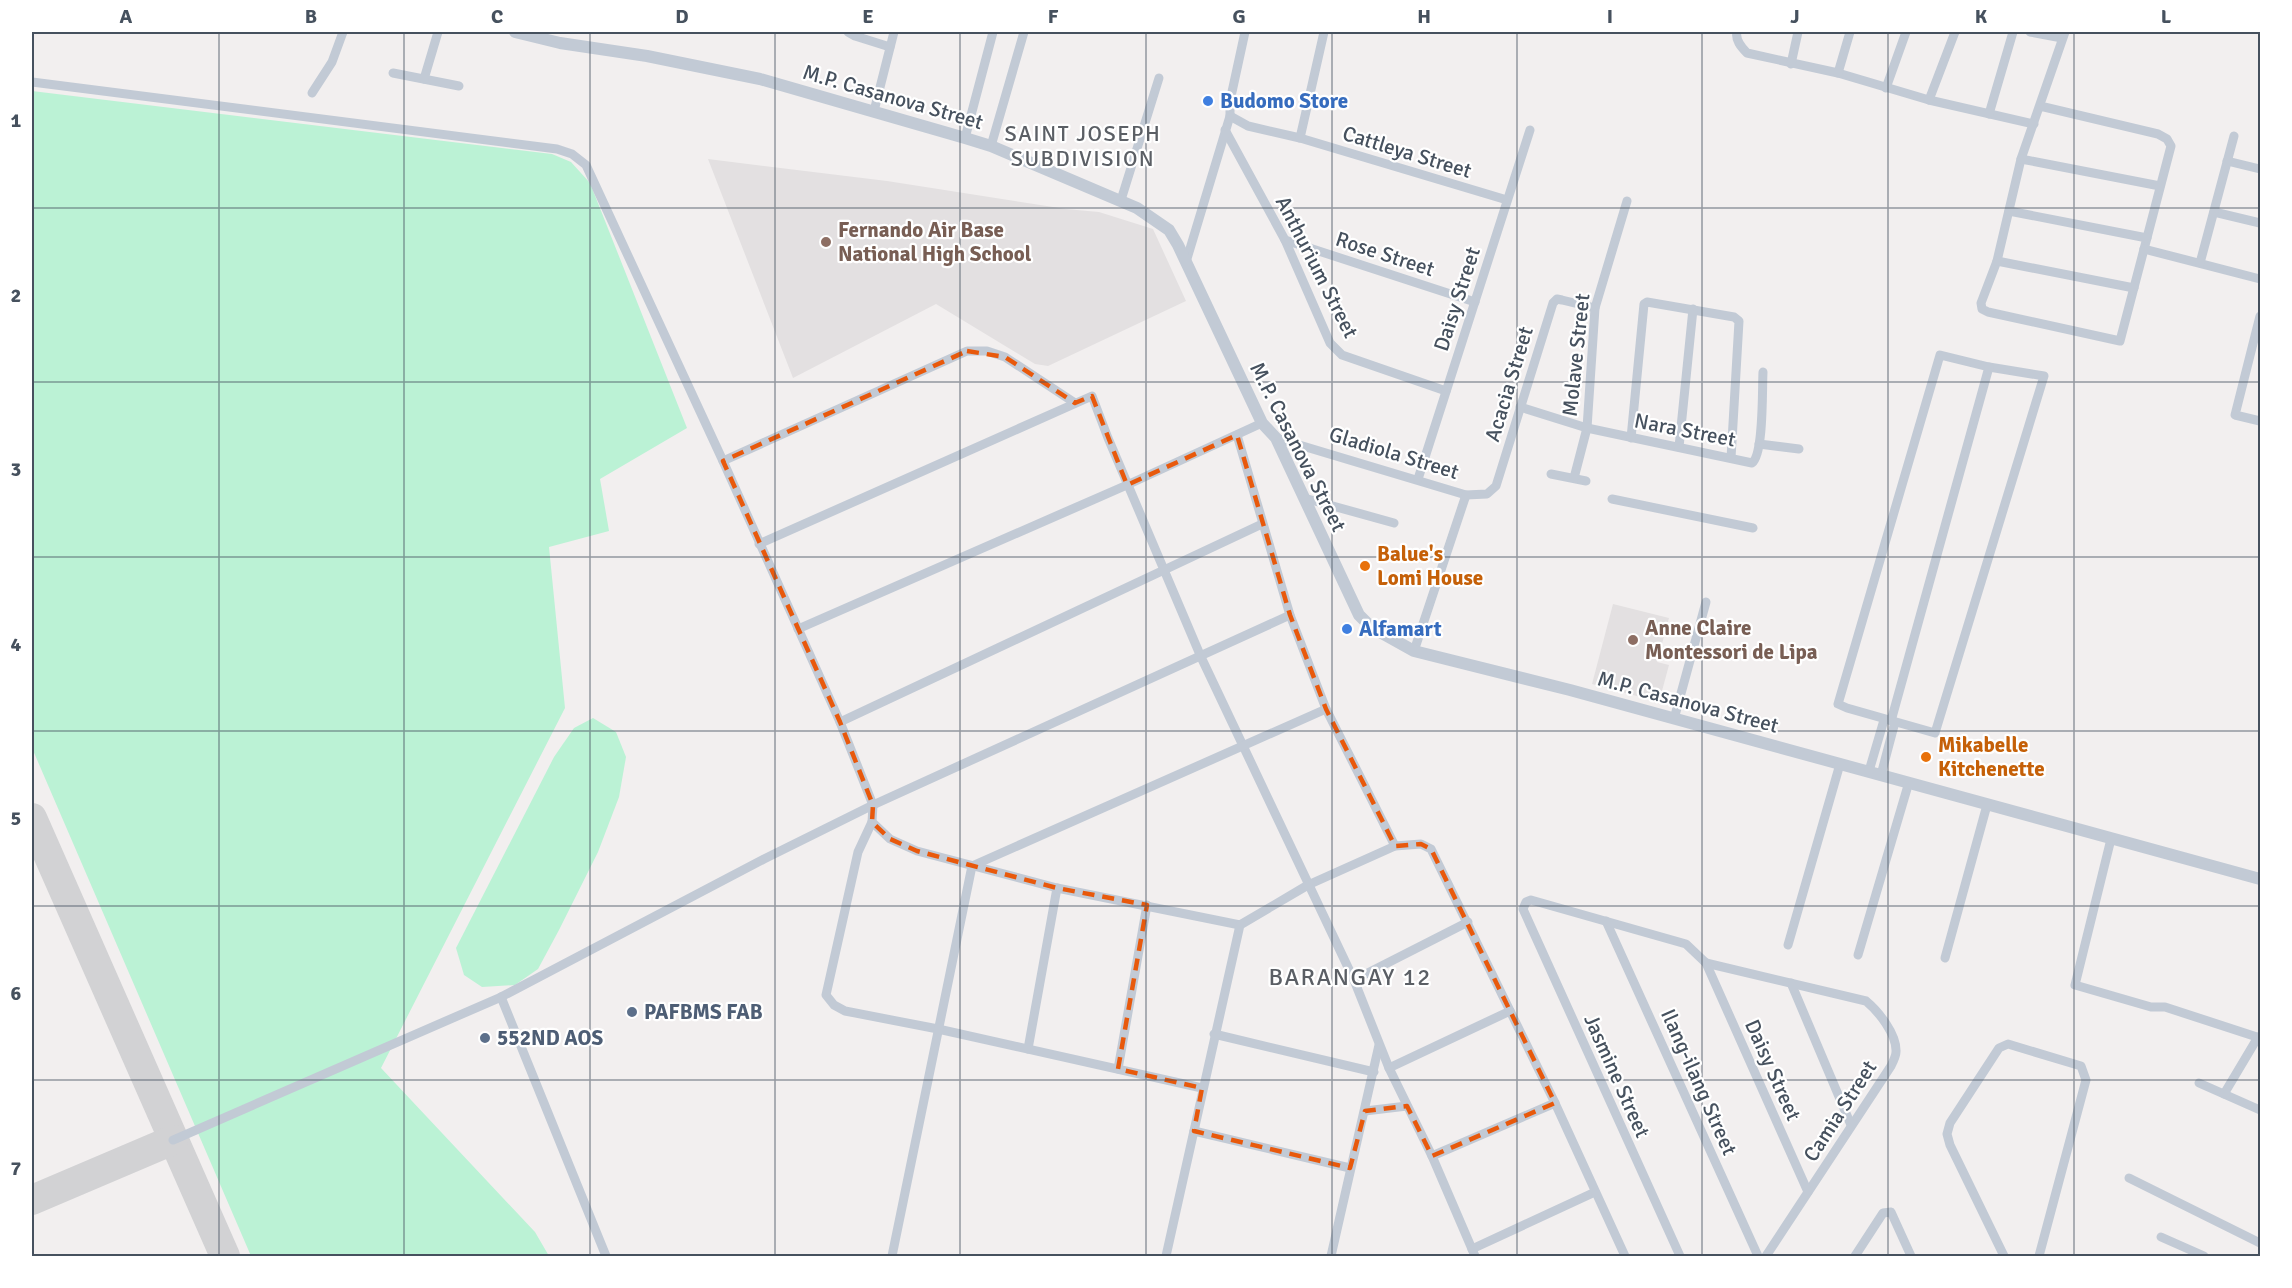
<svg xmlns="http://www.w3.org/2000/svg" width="2292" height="1288" viewBox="0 0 2292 1288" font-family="Signika,sans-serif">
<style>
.education{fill:#e3e0e1}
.green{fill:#bbf2d5}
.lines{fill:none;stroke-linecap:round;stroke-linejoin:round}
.taxiway{stroke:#d2d2d4;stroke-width:30}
.minor{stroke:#c2cad5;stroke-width:9}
.tertiary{stroke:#c2cad5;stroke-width:12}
.marked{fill:none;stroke:#e8590c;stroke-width:4.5;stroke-dasharray:12 8;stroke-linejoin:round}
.grid{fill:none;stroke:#46515e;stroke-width:1.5;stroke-opacity:0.55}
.shop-dot{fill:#3f7fe0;stroke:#fff;stroke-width:2}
.education-dot{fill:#8d6e63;stroke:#fff;stroke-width:2}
.food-dot{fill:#e8710a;stroke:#fff;stroke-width:2}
.service-dot{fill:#5c6f8a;stroke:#fff;stroke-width:2}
.labels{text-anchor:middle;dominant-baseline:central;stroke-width:4.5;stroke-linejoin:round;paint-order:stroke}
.street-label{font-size:21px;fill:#46515e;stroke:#fff}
.shop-label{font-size:21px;font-weight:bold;fill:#366cbe;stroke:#fff;text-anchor:start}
.education-label{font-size:21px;font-weight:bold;fill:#785e54;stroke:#fff;text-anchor:start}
.food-label{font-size:21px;font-weight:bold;fill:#c56008;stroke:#fff;text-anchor:start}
.service-label{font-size:21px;font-weight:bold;fill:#4e5e75;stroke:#fff;text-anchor:start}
.neighbourhood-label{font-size:22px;letter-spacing:1.5px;fill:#5b5f65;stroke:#fff}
.quarter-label{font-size:24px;letter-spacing:1.5px;fill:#5b5f65;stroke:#fff}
.neatline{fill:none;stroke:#46515e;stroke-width:2}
.grid-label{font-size:20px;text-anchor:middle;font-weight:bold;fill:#46515e}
</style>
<rect width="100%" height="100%" fill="#f2efef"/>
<!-- education -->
<g class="education">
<path d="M 708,159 L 887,181 L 1066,209 L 1099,212 L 1153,229 L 1186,301 L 1048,366 L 1035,364 L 936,304 L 793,378 Z"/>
<path d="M 1613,604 L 1669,618 L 1657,662 L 1669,665 L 1659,702 L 1592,684 Z"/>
</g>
<!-- green -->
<g class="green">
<path d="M 32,91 L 552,154 L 571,162 L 590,183 L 687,428 L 600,479 L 609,531 L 549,547 L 565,708 L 381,1068 L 535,1232 L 549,1256 L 251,1256 L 32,748 Z"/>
<path d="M 593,718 L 616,732 L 626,757 L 619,797 L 598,852 L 559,930 L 538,969 L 515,985 L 482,987 L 464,975 L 456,948 L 554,757 L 574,728 Z"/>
</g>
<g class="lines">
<!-- taxiway -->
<g class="taxiway">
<path d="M 32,818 L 225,1256"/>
<path d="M 32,1200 L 173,1140"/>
</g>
<!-- minor -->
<g class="minor">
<path d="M 848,32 L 855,36 L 890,47"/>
<path d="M 1737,32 C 1735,40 1741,47 1747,53 L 1838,73 L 1929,100 L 2034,124"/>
<path d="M 2030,32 L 2062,38"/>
<path d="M 1791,64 L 1798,32"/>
<path d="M 393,73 L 459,86"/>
<path d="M 1838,73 L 1850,32"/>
<path d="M 424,79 L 438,32"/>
<path d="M 32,82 L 557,149 L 572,154 L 586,165 L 723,461 L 840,722 L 873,805 L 872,822 L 890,839 L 917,851 L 1057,888 L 1240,925"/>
<path d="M 1886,88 L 1906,32"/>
<path d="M 312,93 L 332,62 L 343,32"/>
<path d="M 1929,100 L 1955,32"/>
<path d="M 2040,106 L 2158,134 L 2167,139 L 2171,146 L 2120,341 L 1988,312 L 1982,309 L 1981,303 L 1997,261 L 2021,159 L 2065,32"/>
<path d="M 874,111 L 894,32"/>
<path d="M 1989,114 L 2013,32"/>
<path d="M 1230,116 L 1248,126 L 1300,138 L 1507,200"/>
<path d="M 1225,130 L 1285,240 L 1330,343 L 1342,355 L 1446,391"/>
<path d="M 965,138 L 993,32"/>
<path d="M 1300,138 L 1324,32"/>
<path d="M 991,146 L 1024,32"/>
<path d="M 2021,159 L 2160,186"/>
<path d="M 2227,161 L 2260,169"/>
<path d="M 1121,200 L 1159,78"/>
<path d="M 2009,211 L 2147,238"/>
<path d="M 2214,212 L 2260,223"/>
<path d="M 1285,240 L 1475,302"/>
<path d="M 2144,249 L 2260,279"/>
<path d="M 1997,261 L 2134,288"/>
<path d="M 1186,262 L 1230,116 L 1230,101 L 1245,32"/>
<path d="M 2200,263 L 2234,136"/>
<path d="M 2260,316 L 2235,415 L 2260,421"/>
<path d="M 1940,355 L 1989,367 L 2044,376 L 1935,733 L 1847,708 L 1838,704 Z"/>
<path d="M 1520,407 L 1587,428 L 1752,463 C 1764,454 1762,389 1763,372"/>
<path d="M 1237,435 L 1290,615 L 1326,709 L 1395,846"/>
<path d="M 1276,438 L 1466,495 L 1487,494 L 1496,486 L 1553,303 L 1557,299 L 1562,300 L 1595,308"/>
<path d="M 1631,438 L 1644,304 L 1647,302 L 1734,317 L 1739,321 L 1731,458"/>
<path d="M 1759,444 L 1799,449"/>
<path d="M 1679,447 L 1693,309"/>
<path d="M 723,461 L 967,351 L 987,351 L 1005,357 L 1075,403"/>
<path d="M 1551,474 L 1586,481"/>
<path d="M 1574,478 L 1587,428 L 1595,308 L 1627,201"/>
<path d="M 1418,479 L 1530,130"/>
<path d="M 1304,498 L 1394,523"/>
<path d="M 1612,499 L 1753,528"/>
<path d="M 759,544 L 1092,396 L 1108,438 L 1201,657 L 1354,980 L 1389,1068 L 1432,1156 L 1475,1256"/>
<path d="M 798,629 L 1127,485 L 1262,423"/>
<path d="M 1414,651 L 1466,495"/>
<path d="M 1674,719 L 1706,602"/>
<path d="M 1891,721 L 1989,367"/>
<path d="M 840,722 L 1262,524"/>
<path d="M 1869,771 L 1884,720"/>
<path d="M 1881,775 L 1895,722"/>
<path d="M 872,822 L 858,852 L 826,995 L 834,1005 L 845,1011 L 938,1029 L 1202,1088"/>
<path d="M 2111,839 L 2075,985 L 2151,1007 L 2165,1007 L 2260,1038"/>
<path d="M 1606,921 L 1758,1256"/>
<path d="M 1788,945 L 1840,764"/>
<path d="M 1858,955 L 1909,782"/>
<path d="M 1945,958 L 1987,805"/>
<path d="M 1706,963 L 1866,1001 C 1878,1011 1897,1034 1896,1052 C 1896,1056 1893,1062 1891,1066 L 1766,1256"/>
<path d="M 1354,980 L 1468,922"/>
<path d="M 1791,983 L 1851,1125"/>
<path d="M 501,997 L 606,1256"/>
<path d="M 1214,1034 L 1374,1072"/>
<path d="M 1028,1049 L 1057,888"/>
<path d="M 1389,1068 L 1510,1011"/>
<path d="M 1118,1069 L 1147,905"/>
<path d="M 2199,1083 L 2260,1110"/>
<path d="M 2224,1094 L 2258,1037"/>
<path d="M 1365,1111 L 1407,1106"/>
<path d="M 1194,1131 L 1350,1168"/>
<path d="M 173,1140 L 501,997 L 764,859 L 873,805 L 1290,615"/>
<path d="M 1432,1156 L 1555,1103"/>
<path d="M 2129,1178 L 2260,1243"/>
<path d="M 2161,1237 L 2204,1256"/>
<path d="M 1472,1249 L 1595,1192"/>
<path d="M 892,1256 L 972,866 L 1326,709"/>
<path d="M 1166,1256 L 1240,925 L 1308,885 L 1395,846 L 1421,844 L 1431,849 L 1555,1103 L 1625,1256"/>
<path d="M 1331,1256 L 1379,1045"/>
<path d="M 1680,1256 L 1523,909 L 1526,902 L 1531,900 L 1686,944 L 1706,963 L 1808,1192"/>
<path d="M 1855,1256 L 1883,1213 L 1891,1212 L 1911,1256"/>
<path d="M 2004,1256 L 1950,1145 L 1947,1134 L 1950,1123 L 1999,1048 L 2008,1044 L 2081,1066 L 2086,1080 L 2039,1256"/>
</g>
<!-- tertiary -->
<path class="tertiary" d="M 515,32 L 560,43 L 647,56 L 760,79 L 965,138 L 991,146 L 1137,208 L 1169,230 L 1178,245 L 1262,423 L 1276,438 L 1359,615 L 1371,627 L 1414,651 L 1570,690 L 2260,879"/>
</g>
<!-- marked area -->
<path class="marked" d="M 967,351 L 1005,357 L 1075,403 L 1092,396 L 1127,485 L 1237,435 L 1290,615 L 1326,709 L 1395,846 L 1421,844 L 1431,849 L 1555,1103 L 1432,1156 L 1407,1106 L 1365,1111 L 1350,1168 L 1194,1131 L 1202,1088 L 1118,1069 L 1147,905 L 1057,888 L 917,851 L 890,839 L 872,822 L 873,805 L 840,722 L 723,461 Z"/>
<!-- grid -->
<path class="grid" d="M 219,32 L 219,1256M 404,32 L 404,1256M 590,32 L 590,1256M 775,32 L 775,1256M 960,32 L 960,1256M 1146,32 L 1146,1256M 1332,32 L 1332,1256M 1517,32 L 1517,1256M 1702,32 L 1702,1256M 1888,32 L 1888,1256M 2074,32 L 2074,1256M 32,208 L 2260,208M 32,382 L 2260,382M 32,557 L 2260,557M 32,731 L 2260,731M 32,906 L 2260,906M 32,1080 L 2260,1080"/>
<!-- markers -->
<g class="shop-dot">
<circle cx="1208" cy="101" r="6"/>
<circle cx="1347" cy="629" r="6"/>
</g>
<g class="education-dot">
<circle cx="826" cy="242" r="6"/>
<circle cx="1633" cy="640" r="6"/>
</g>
<g class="food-dot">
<circle cx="1365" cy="566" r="6"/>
<circle cx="1926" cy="757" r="6"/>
</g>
<g class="service-dot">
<circle cx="632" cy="1012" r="6"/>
<circle cx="485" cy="1038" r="6"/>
</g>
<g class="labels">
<!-- street labels -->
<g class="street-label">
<text transform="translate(893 97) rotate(16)">M.P. Casanova Street</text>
<text transform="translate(1407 152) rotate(17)">Cattleya Street</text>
<text transform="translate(1385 254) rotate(18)">Rose Street</text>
<text transform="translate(1317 267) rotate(63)">Anthurium Street</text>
<text transform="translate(1457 299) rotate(-72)">Daisy Street</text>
<text transform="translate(1576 355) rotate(-84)">Molave Street</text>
<text transform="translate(1509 384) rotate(-73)">Acacia Street</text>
<text transform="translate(1685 430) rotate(11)">Nara Street</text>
<text transform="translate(1298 447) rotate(63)">M.P. Casanova Street</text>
<text transform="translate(1394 453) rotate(17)">Gladiola Street</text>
<text transform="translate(1688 702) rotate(15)">M.P. Casanova Street</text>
<text transform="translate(1773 1070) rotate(66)">Daisy Street</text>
<text transform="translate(1617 1076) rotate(66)">Jasmine Street</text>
<text transform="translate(1699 1082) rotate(66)">Ilang-ilang Street</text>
<text transform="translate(1840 1111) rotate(-57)">Camia Street</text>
</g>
<!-- shop labels -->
<g class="shop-label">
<text x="1220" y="101">Budomo Store</text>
<text x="1359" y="629">Alfamart</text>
</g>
<!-- education labels -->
<g class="education-label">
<text x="838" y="230">Fernando Air Base<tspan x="838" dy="24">National High School</tspan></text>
<text x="1645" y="628">Anne Claire<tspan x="1645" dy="24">Montessori de Lipa</tspan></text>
</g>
<!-- food labels -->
<g class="food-label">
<text x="1377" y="554">Balue's<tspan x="1377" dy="24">Lomi House</tspan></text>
<text x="1938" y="745">Mikabelle<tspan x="1938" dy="24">Kitchenette</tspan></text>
</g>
<!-- service labels -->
<g class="service-label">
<text x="644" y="1012">PAFBMS FAB</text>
<text x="497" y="1038">552ND AOS</text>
</g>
<!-- neighbourhood labels -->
<g class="neighbourhood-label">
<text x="1083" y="133">SAINT JOSEPH<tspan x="1083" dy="25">SUBDIVISION</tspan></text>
</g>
<!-- quarter labels -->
<g class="quarter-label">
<text x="1350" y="977">BARANGAY 12</text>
</g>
</g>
<!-- border -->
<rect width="2292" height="1288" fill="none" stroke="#ffffff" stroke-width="66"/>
<rect x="33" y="33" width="2226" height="1222" class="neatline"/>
<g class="grid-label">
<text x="126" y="23">A</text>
<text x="311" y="23">B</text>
<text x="497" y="23">C</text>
<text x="682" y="23">D</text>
<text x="868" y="23">E</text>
<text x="1053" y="23">F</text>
<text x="1239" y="23">G</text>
<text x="1424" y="23">H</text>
<text x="1610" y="23">I</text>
<text x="1795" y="23">J</text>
<text x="1981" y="23">K</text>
<text x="2166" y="23">L</text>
<text x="16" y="127">1</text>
<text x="16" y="302">2</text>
<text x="16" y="476">3</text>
<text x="16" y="651">4</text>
<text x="16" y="825">5</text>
<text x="16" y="1000">6</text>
<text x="16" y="1175">7</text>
</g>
</svg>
